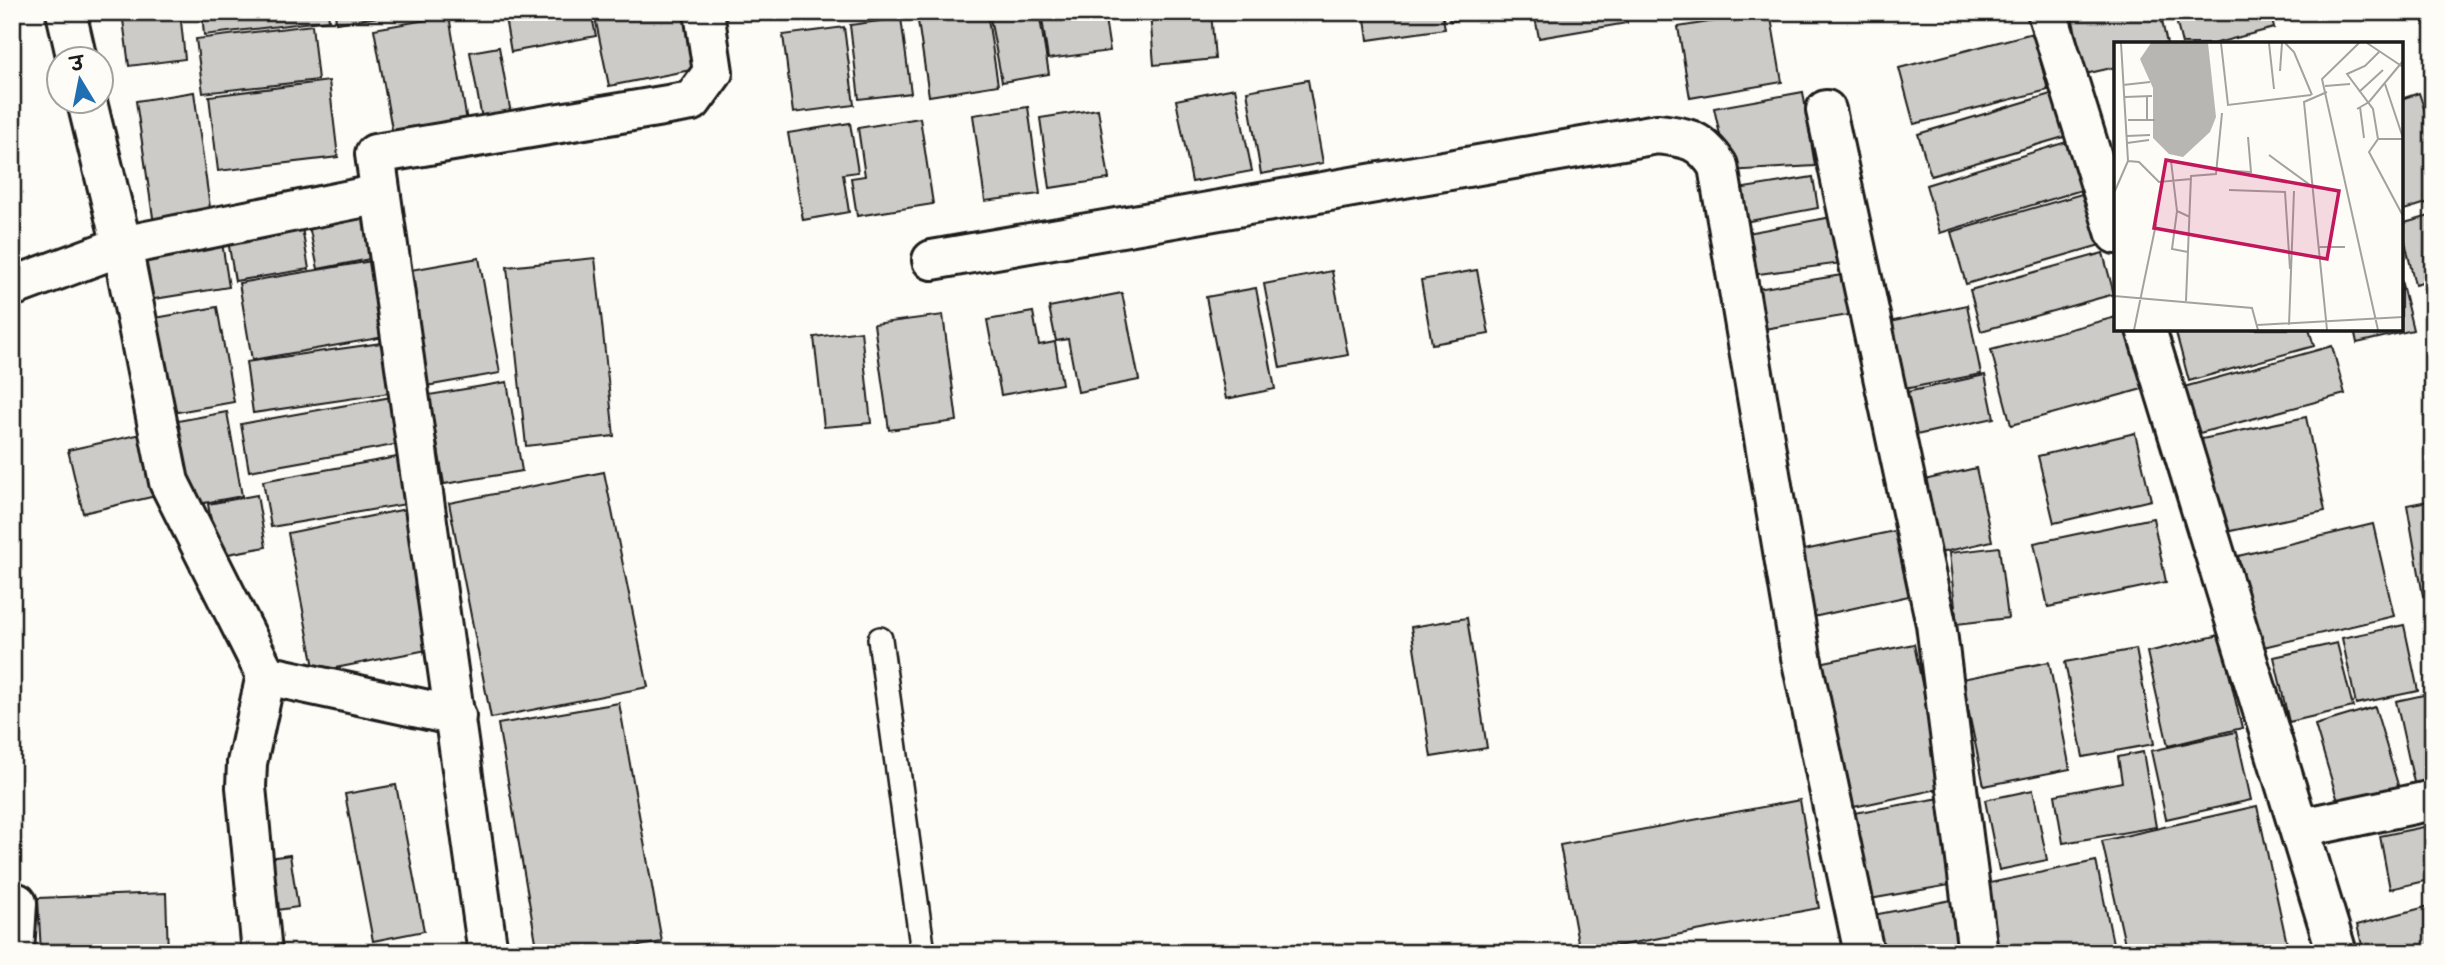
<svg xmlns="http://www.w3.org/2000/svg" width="2445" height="965" viewBox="0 0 2445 965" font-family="'Gochi Hand','Playpen Sans Deva',sans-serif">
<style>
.building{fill:#cccbc8;stroke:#1c1c1c;stroke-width:2}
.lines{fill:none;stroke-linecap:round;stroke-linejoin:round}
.service-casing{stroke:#1c1c1c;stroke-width:28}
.minor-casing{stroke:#1c1c1c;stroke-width:44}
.service{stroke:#fdfcf7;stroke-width:23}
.minor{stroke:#fdfcf7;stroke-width:38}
.inset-road{fill:none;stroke:#a3a29f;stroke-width:2}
.view{fill:#c2185b;fill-opacity:0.15;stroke:#c2185b;stroke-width:3.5}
.inset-edge{fill:none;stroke:#1c1c1c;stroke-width:3.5}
</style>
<rect width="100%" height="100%" fill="#fdfcf7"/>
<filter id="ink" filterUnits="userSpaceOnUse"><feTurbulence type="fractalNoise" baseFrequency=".0143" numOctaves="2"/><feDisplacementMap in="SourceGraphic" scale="14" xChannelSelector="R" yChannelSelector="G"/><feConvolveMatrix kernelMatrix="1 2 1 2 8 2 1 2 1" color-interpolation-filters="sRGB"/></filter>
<g filter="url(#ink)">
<!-- building -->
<g class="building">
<path d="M 122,12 L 180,12 L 185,59 L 129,66 Z"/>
<path d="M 202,12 L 328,12 L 329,20 L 204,35 Z"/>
<path d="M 335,12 L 414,12 L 336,23 Z"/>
<path d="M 504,12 L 591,12 L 596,36 L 511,52 Z"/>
<path d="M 594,12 L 690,12 L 701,68 L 609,86 Z"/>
<path d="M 976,12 L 987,12 L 998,85 L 929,96 L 918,21 Z"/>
<path d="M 989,12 L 1039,12 L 1049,74 L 1002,82 Z"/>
<path d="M 1041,12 L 1104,12 L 1110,51 L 1048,59 Z"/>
<path d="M 1150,12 L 1211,12 L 1215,59 L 1154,65 Z"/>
<path d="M 1364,12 L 1442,12 L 1445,29 L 1368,40 Z"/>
<path d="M 1448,12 L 1506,12 L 1450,21 Z"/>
<path d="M 1534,12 L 1625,12 L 1627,23 L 1539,38 Z"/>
<path d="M 1632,12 L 1672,12 L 1633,19 Z"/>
<path d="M 1770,12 L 1782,82 L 1690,98 L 1678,27 Z"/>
<path d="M 2071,12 L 2160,12 L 2167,44 L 2116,44 L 2116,67 L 2085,74 Z"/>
<path d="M 2174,12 L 2270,12 L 2274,28 L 2213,44 L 2182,44 Z"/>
<path d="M 449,16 L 469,133 L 395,146 L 374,29 Z"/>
<path d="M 901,18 L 911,93 L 859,99 L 850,25 Z"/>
<path d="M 312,25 L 318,80 L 203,93 L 196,39 Z"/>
<path d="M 844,27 L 854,105 L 793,113 L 783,35 Z"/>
<path d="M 2033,33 L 2048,90 L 1914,124 L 1899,68 Z"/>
<path d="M 499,47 L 511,114 L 482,119 L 470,52 Z"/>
<path d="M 1308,80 L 1323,163 L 1261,174 L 1247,91 Z"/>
<path d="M 329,81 L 338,157 L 218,171 L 209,96 Z"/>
<path d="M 1235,88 L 1252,171 L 1192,182 L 1176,100 Z"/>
<path d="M 194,92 L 212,222 L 155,231 L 136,101 Z"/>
<path d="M 1803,92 L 1815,166 L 1728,171 L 1714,108 Z"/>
<path d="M 2054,93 L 2067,136 L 1931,176 L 1918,134 Z"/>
<path d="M 2419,93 L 2433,136 L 2433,201 L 2401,211 L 2401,99 Z"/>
<path d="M 1028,107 L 1040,194 L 985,201 L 973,115 Z"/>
<path d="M 1098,109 L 1109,179 L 1050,188 L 1040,118 Z"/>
<path d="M 920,118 L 933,204 L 857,216 L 851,178 L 865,176 L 858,128 Z"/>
<path d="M 850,123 L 858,172 L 843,174 L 849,212 L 803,220 L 788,133 Z"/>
<path d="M 2073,140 L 2088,188 L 1940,233 L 1926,185 Z"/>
<path d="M 1813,177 L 1818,208 L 1744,222 L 1738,189 Z"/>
<path d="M 2092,191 L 2107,243 L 1966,284 L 1951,232 Z"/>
<path d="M 365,209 L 375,258 L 318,269 L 308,221 Z"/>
<path d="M 2433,215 L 2433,280 L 2415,285 L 2401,224 Z"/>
<path d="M 1832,217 L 1842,263 L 1751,275 L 1742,234 Z"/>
<path d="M 301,222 L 309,269 L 235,281 L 227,235 Z"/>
<path d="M 221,236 L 229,287 L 142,301 L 134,251 Z"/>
<path d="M 2103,253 L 2114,294 L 1981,331 L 1970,290 Z"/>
<path d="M 479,258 L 500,373 L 426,386 L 405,271 Z"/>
<path d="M 595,258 L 614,436 L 526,446 L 507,267 Z"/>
<path d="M 384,259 L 396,335 L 252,360 L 239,283 Z"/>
<path d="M 1477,270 L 1489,334 L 1432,344 L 1421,280 Z"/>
<path d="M 1332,271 L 1348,355 L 1280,368 L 1264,284 Z"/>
<path d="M 1842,275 L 1849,315 L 1764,329 L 1757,289 Z"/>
<path d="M 2401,280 L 2413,330 L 2357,343 L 2354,329 L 2401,329 Z"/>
<path d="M 1256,288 L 1275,389 L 1226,399 L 1206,297 Z"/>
<path d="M 1122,293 L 1139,380 L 1078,392 L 1068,339 L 1056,341 L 1049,307 Z"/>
<path d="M 1967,305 L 1981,374 L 1899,390 L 1885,323 Z"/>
<path d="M 217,307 L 234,402 L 161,415 L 144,320 Z"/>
<path d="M 1033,312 L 1039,345 L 1055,342 L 1062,384 L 1001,395 L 987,320 Z"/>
<path d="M 943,315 L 957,421 L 889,430 L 874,324 Z"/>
<path d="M 2116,317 L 2116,329 L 2130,329 L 2146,388 L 2011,425 L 1991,350 Z"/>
<path d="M 2175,329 L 2309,329 L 2314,346 L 2189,381 Z"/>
<path d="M 861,331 L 871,423 L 824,427 L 814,337 Z"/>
<path d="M 396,341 L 403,391 L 253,413 L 246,362 Z"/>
<path d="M 2332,346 L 2345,394 L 2196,434 L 2184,387 Z"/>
<path d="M 1985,375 L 1994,418 L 1907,437 L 1898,394 Z"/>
<path d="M 507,382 L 522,471 L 444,484 L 429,395 Z"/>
<path d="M 397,396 L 405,443 L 249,471 L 241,424 Z"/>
<path d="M 227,412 L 242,496 L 182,507 L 167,423 Z"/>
<path d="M 2306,417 L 2325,511 L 2221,533 L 2202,439 Z"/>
<path d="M 146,433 L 160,495 L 83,513 L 68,450 Z"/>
<path d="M 2135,433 L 2151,500 L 2054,523 L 2038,456 Z"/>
<path d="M 403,456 L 412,503 L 271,527 L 263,481 Z"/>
<path d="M 1976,468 L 1992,541 L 1935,554 L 1920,481 Z"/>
<path d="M 604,472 L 648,687 L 491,718 L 449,503 Z"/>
<path d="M 257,495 L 266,547 L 217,556 L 208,504 Z"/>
<path d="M 2433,500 L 2433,594 L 2423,596 L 2407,505 Z"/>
<path d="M 411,508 L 437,648 L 315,672 L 288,533 Z"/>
<path d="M 2153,518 L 2166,582 L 2048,607 L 2034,543 Z"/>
<path d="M 2373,524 L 2394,616 L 2259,648 L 2238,556 Z"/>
<path d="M 1904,529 L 1918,594 L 1804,619 L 1790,553 Z"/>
<path d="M 1999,547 L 2008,618 L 1957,624 L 1949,553 Z"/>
<path d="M 1467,618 L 1487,748 L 1431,757 L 1411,627 Z"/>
<path d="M 2404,625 L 2418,691 L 2356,704 L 2342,638 Z"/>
<path d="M 2220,635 L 2242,728 L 2168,746 L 2147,652 Z"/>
<path d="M 2337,643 L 2353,707 L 2289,722 L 2274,657 Z"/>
<path d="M 1914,644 L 1943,788 L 1849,808 L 1819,663 Z"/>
<path d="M 2136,649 L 2154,744 L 2083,757 L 2065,662 Z"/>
<path d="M 2049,662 L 2070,769 L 1984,786 L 1962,679 Z"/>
<path d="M 2433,693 L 2433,793 L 2417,796 L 2396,701 Z"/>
<path d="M 619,703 L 662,942 L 599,953 L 538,953 L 498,724 Z"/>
<path d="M 2375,707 L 2401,795 L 2341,811 L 2315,725 Z"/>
<path d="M 2236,732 L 2251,800 L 2166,819 L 2151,751 Z"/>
<path d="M 2143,752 L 2156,827 L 2063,843 L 2055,795 L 2122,782 L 2118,757 Z"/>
<path d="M 396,785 L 424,931 L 373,941 L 345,794 Z"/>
<path d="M 2033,790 L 2047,860 L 1999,870 L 1985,800 Z"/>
<path d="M 1946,797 L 1961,883 L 1864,900 L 1848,814 Z"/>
<path d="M 1800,800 L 1819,908 L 1580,953 L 1560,845 Z"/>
<path d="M 2257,806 L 2289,953 L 2127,953 L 2102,841 Z"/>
<path d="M 2433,825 L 2433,879 L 2390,889 L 2380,836 Z"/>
<path d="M 290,855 L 298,907 L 263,912 L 255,860 Z"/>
<path d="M 2096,861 L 2115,953 L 1993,953 L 1980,885 Z"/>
<path d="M 166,893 L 168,953 L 41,953 L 38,898 Z"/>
<path d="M 1957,899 L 1967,953 L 1880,953 L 1873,915 Z"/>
<path d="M 2433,905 L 2433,953 L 2364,953 L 2357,925 Z"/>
</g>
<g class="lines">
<!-- service casing -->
<g class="service-casing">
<path id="service" d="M 880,639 L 923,953"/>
</g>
<!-- minor casing -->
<g class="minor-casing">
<g id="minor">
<path d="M 66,12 L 77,60"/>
<path d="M 2047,12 L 2116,234"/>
<path d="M 87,102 L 122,246 L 169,482 L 266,675 L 456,716"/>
<path d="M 1826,110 L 1936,624 L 1978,953"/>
<path d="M 932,260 L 1657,134 C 1688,137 1701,140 1718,166 L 1801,657 L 1864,953"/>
<path d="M 12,287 L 122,246 L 380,194"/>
<path d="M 2146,329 L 2337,953"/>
<path d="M 2301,828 L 2433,800"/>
<path d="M 14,953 L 17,903"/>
<path d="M 262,953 L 246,787 L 247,763 L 266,675"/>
<path d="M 488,953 L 375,154 L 692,101 L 713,72 L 704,12"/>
</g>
</g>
<!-- service -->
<use href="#service" class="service"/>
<!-- minor -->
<use href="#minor" class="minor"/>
</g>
</g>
<!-- overview -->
<g transform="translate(2114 42)">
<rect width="289" height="289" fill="#fdfcf7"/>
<path d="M 37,1 L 94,1 L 102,75 L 96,90 L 69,115 L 55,112 L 39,96 L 39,46 L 26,17 Z" fill="#b7b6b2"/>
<path class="inset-road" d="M 107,1 L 114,63 L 197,53M 155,1 L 160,47M 171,1 L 180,10 L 198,53M 245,1 L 208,37 L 264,288M 253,1 L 289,25M 265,10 L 251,24 L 233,32 L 259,67 L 264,97 L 255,110 L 289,174M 166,29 L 168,1M 271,42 L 289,96M 9,43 L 36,40M 211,44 L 236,42M 213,50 L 190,60 L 213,288M 245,50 L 269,28M 11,55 L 38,54M 246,65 L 250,96M 243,67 L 255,60 L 289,19M 33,77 L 33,54M 14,78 L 41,78M 13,94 L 36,93M 264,97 L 289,97M 13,101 L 35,98M 155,113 L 196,143M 14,119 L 25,120 L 45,140 L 77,137M 57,119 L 63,169 L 76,175M 102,128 L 137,130 L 134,95M 115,148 L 171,150 L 176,227M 0,151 L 14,119 L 7,1M 63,169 L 58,207 L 74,210M 205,205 L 231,205M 0,254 L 138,266 L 144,288M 72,259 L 77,134 L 102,132 L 108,71M 143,283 L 289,275M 175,283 L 180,149M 20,288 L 42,182"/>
<path class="view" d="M 52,118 L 225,149 L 213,217 L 40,186 Z"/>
<rect width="289" height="289" class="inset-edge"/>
</g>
<!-- margin -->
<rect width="2445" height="965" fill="none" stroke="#fdfcf7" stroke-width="42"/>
<rect x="21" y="21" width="2403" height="923" fill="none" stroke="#1c1c1c" stroke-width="2.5" filter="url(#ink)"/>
<!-- north arrow -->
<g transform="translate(80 80) rotate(350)"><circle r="33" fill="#fdfcf7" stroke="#a3a29f" stroke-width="2"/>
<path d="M0-5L12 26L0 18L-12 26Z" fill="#1f6fb2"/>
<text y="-10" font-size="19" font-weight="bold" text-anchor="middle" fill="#1c1c1c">उ</text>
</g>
</svg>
